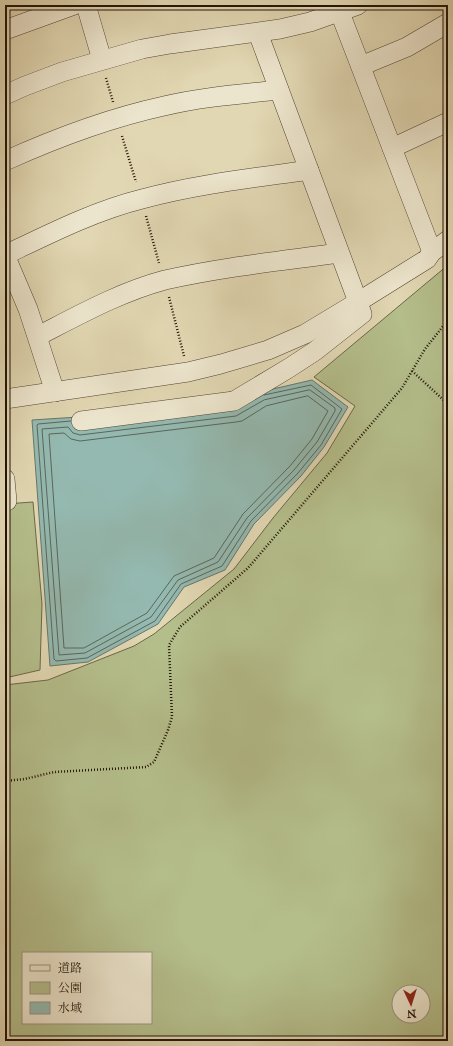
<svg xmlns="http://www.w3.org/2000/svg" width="453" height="1046" viewBox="0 0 453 1046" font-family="'IM FELL Great Primer','Noto Serif JP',serif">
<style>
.green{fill:#b4be8b;stroke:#6a6849;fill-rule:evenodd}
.water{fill:#94b9b0;stroke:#66776c}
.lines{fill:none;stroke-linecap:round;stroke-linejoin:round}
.shore{stroke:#5a665c;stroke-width:1}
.minor-casing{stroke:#514432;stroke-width:20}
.path{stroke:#211307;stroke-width:2.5;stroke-dasharray:1 2;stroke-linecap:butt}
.minor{stroke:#ece5cd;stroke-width:19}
</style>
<rect width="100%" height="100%" fill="#e1d7b2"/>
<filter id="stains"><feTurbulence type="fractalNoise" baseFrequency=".005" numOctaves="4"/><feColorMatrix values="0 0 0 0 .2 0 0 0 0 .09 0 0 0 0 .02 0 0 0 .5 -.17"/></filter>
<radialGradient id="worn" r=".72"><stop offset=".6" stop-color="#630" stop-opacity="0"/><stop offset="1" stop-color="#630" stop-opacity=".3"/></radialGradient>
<!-- green -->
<g class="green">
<path d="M 448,265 L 448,1041 L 5,1041 L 5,685 L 48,680 L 134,646 L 154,634 L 234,569 L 273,518 L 327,453 L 355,406 L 314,377 ZM 23,953 L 151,953 L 151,1023 L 23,1023 ZM 399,992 L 423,992 L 423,1016 L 399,1016 Z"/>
<path d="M 33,502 L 42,604 L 40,670 L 5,678 L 5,504 Z"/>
</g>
<!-- water -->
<path class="water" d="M 312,380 L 348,407 L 324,447 L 301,476 L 254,524 L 225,570 L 184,587 L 158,624 L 88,662 L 50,666 L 32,420 L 78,417 L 260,392 Z"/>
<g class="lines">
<!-- shore -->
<g class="shore">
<path d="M 310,390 L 335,408 L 335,411 L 317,442 L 294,470 L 247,518 L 218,562 L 178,580 L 151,617 L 85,653 L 59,655 L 42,429 L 68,427 L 73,433 L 80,435 L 236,416 L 264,400 Z"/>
<path d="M 308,396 L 328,411 L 312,439 L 290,466 L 243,514 L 214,558 L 174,576 L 147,613 L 84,648 L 64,648 L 49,434 L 64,433 L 71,439 L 80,441 L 236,422 L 242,421 L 266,406 Z"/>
<path d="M 71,421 L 38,424 L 37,425 L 54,659 L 56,661 L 87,658 L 155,621 L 181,584 L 222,566 L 251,521 L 298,473 L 321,445 L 342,409 L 311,385 L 264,395"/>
</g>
<!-- minor casing -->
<g class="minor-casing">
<g id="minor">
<path d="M 86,5 L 102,60"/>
<path d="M 337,5 L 432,252 L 448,240"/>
<path d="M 5,30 L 74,5"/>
<path d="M 361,66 L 407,47 L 448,23"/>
<path d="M 5,95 L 25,86 L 62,72 L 142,49 L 170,44 L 280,29 L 310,22 L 358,5"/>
<path d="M 392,148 L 448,122"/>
<path d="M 5,161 C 56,138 109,118 164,106 C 201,97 241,94 279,90"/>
<path d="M 5,255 C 49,234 94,211 142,199 C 197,184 254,178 309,170"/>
<path d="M 5,255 L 28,309 L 55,392"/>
<path d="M 38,336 C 79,315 120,292 165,280 C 222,267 281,261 339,253"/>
<path d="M 5,399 L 188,372 L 221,364 L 268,350 L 305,334 L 358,302 L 258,33"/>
<path d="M 81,421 L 234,401 L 289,368 L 315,351 L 362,314 L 358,302 L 427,259 L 432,252"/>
<path d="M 5,479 L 7,501"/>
</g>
</g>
<!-- path -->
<g class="path">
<path d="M 106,78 L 113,102"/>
<path d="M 122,136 L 136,182"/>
<path d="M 146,216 L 159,263"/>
<path d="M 169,297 L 184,356"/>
<path d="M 412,371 L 448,404"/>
<path d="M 5,781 L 25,779 L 54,772 L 146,767 L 154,762 L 168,730 L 172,717 L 169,645 L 180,627 L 248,568 L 402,388 L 425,349 L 448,320"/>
</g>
<!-- minor -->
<use href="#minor" class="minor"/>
</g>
<!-- margin -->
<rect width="453" height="1046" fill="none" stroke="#e1d7b2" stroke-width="20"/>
<rect x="6" y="6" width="441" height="1034" fill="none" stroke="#211307" stroke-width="2"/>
<rect x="10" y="10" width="433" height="1026" fill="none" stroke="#211307"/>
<!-- legend -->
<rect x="22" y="952" width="130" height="72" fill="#ece5cd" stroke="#9b917e"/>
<rect x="30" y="965" width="20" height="6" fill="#ece5cd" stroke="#9b917e"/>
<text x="58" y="972" font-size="12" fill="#211307">道路</text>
<rect x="30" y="982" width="20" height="12" fill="#b4be8b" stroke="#9b917e"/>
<text x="58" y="992" font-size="12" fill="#211307">公園</text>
<rect x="30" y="1002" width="20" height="12" fill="#94b9b0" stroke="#9b917e"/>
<text x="58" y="1012" font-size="12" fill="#211307">水域</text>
<!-- north arrow -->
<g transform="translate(411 1004) rotate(176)"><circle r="19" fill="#ece5cd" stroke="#9b917e"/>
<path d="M0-3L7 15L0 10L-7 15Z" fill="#8f2418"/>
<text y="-6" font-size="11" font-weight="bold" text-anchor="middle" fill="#211307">N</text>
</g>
<rect width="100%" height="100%" filter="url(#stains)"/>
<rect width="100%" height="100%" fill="url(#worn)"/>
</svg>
